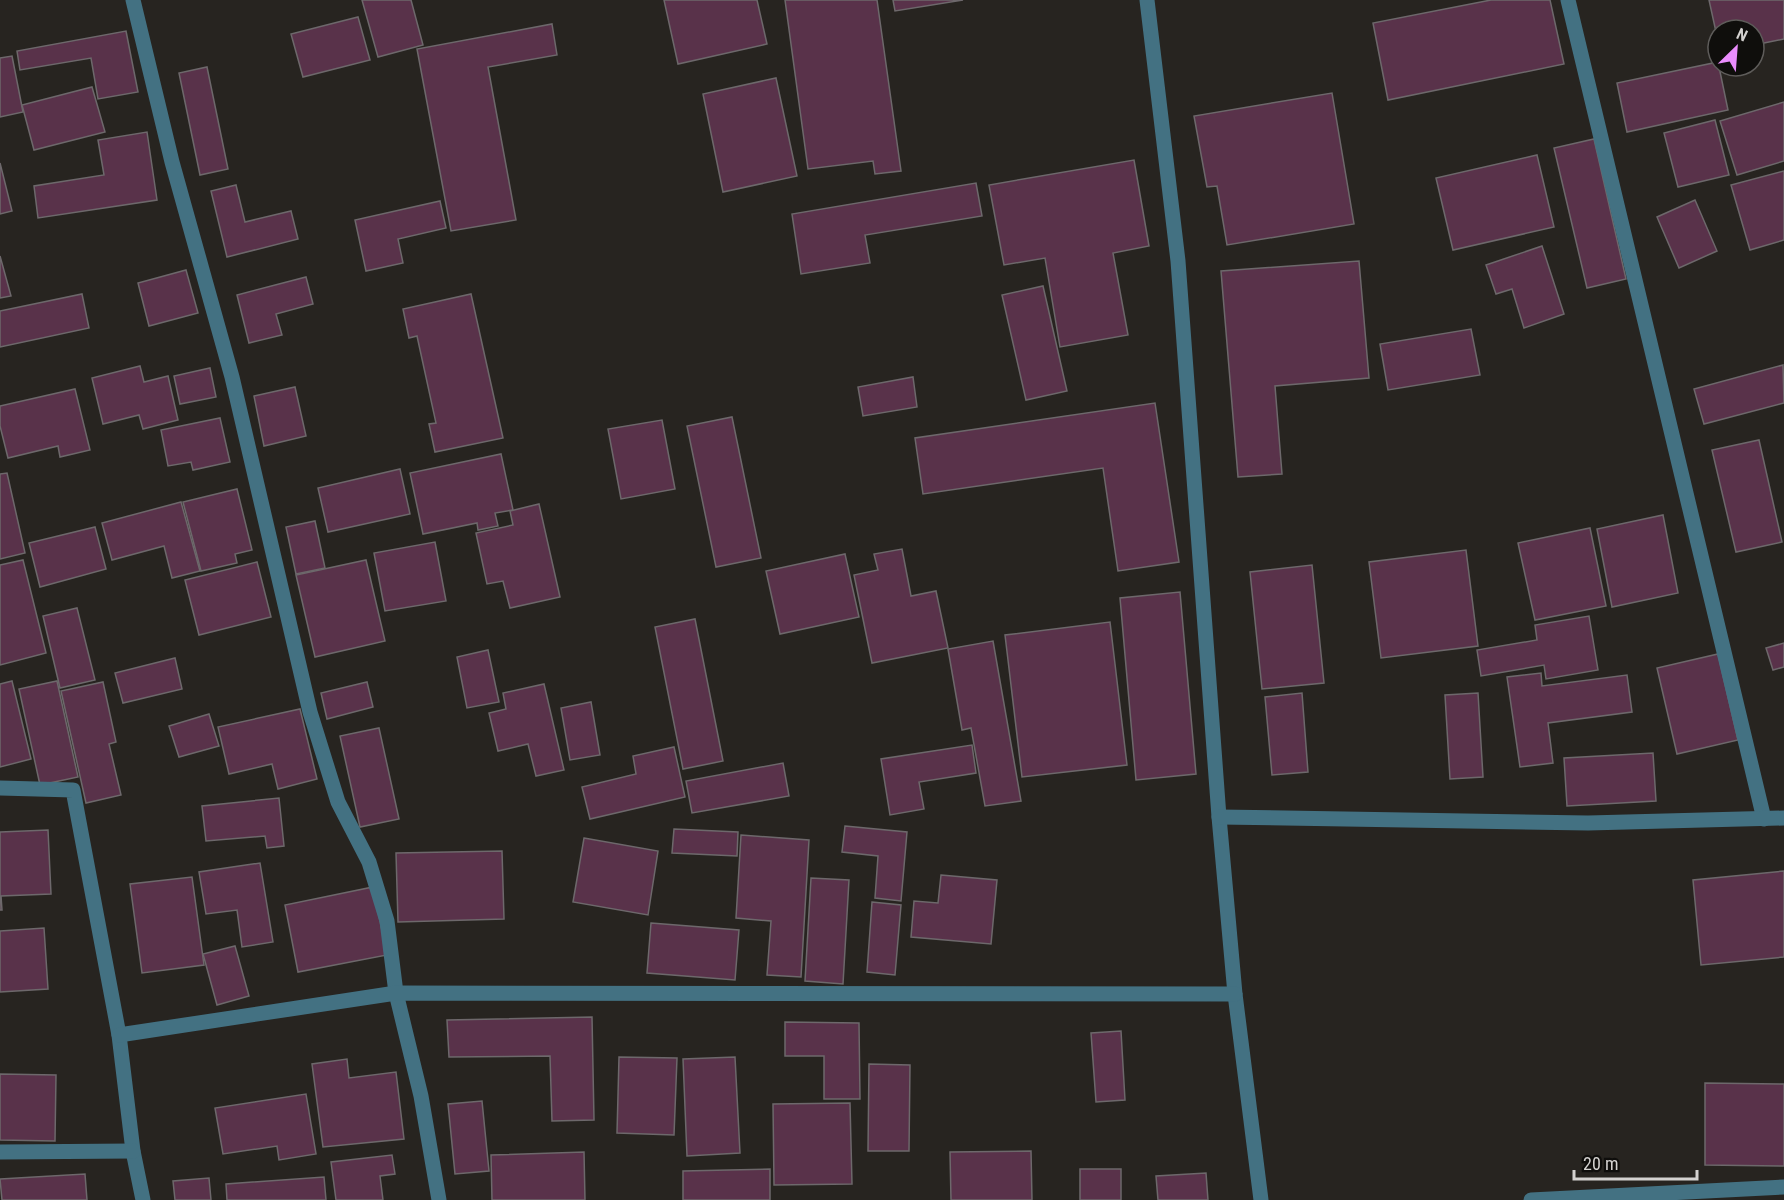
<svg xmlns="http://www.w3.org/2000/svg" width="1784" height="1200" viewBox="0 0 1784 1200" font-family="'Roboto Condensed',sans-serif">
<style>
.building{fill:#59324a;stroke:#6d686b;stroke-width:1.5}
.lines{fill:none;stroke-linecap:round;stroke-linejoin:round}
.minor{stroke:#437182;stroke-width:15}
</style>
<rect width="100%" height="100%" fill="#272420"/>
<!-- building -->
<g class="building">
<path d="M 362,0 L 411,0 L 423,45 L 378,57 Z"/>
<path d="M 664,0 L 757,0 L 767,44 L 678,64 Z"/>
<path d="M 785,0 L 877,0 L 901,171 L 875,174 L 873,161 L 808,169 Z"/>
<path d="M 893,0 L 963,0 L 895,11 Z"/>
<path d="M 1491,0 L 1550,0 L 1564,64 L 1388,100 L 1373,23 Z"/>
<path d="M 1709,0 L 1784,0 L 1784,39 L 1754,45 L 1754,30 L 1718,30 L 1718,41 Z"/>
<path d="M 358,17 L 370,60 L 303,77 L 291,34 Z"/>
<path d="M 552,24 L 557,55 L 488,67 L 516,220 L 451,231 L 417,49 Z"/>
<path d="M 126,31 L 138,92 L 98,99 L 91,58 L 20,70 L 17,51 Z"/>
<path d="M 12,56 L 23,112 L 0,117 L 0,58 Z"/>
<path d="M 1718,62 L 1728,110 L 1627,132 L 1617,83 Z"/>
<path d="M 207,67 L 228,169 L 200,175 L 179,73 Z"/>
<path d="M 776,78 L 797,176 L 723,192 L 703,94 Z"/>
<path d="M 92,87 L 105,132 L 34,150 L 22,105 Z"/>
<path d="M 1332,93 L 1354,224 L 1227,245 L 1217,186 L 1207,187 L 1194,116 Z"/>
<path d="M 1784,102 L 1784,161 L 1737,175 L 1720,121 Z"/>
<path d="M 1715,120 L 1729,175 L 1678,187 L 1664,133 Z"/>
<path d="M 147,132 L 157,200 L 38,218 L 34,186 L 104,175 L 98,140 Z"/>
<path d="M 1594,139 L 1626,279 L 1587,288 L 1554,148 Z"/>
<path d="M 1537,155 L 1554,227 L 1453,250 L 1436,178 Z"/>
<path d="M 1134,160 L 1149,246 L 1113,253 L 1128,335 L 1060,347 L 1045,258 L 1004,265 L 989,185 Z"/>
<path d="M 0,163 L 12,211 L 0,214 Z"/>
<path d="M 1784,171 L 1784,240 L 1750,250 L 1731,185 Z"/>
<path d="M 976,183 L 982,216 L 865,235 L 870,263 L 801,274 L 792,214 Z"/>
<path d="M 236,185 L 245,222 L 291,211 L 298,239 L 227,257 L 211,191 Z"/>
<path d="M 1695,200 L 1717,251 L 1679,268 L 1657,217 Z"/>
<path d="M 440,201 L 446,228 L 398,239 L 403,263 L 366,271 L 355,220 Z"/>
<path d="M 1542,246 L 1564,314 L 1524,328 L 1512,289 L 1496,294 L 1486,265 Z"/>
<path d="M 0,256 L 11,296 L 0,298 Z"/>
<path d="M 1359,261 L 1369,378 L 1275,386 L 1282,474 L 1238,477 L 1221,271 Z"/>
<path d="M 186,270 L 198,313 L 149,326 L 138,283 Z"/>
<path d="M 306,277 L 313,304 L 276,314 L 282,335 L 249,343 L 237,295 Z"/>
<path d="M 1043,286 L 1067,391 L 1026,400 L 1002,295 Z"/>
<path d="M 82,294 L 89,328 L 0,347 L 0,311 Z"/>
<path d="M 471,294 L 503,438 L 435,452 L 429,424 L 436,423 L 417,336 L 409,338 L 403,309 Z"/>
<path d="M 1471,329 L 1480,375 L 1388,390 L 1380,344 Z"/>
<path d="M 1783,365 L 1784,403 L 1704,424 L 1694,389 Z"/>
<path d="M 140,366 L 144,382 L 168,376 L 178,420 L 143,429 L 139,415 L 103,424 L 92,378 Z"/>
<path d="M 210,368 L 216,397 L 180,404 L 174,376 Z"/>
<path d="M 913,377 L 917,407 L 863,416 L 858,387 Z"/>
<path d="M 295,387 L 306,436 L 264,446 L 254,396 Z"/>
<path d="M 75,389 L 90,450 L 60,457 L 58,446 L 8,458 L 0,426 L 0,406 Z"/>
<path d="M 1155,403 L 1179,562 L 1118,571 L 1103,468 L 923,494 L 915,438 Z"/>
<path d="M 732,417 L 761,558 L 716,567 L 687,426 Z"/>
<path d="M 220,418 L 230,462 L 193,470 L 191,462 L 168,466 L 161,430 Z"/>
<path d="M 662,420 L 675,489 L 621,499 L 608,429 Z"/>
<path d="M 1759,440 L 1782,542 L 1736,552 L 1712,450 Z"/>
<path d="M 501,454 L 513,510 L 495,513 L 498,526 L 478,530 L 477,523 L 423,534 L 410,473 Z"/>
<path d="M 400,469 L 410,514 L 328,532 L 318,488 Z"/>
<path d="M 7,473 L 25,553 L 0,559 L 0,474 Z"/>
<path d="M 237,489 L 252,550 L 235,554 L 237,563 L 201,571 L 183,502 Z"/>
<path d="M 181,502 L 200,571 L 172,578 L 164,546 L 112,560 L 102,523 Z"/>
<path d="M 539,504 L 560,597 L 510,608 L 503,581 L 487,584 L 476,533 L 513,525 L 510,511 Z"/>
<path d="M 1663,515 L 1678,593 L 1612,607 L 1597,529 Z"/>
<path d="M 315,521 L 325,568 L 296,574 L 286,527 Z"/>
<path d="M 95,527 L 106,569 L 40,587 L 29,543 Z"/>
<path d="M 1590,528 L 1606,606 L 1535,620 L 1518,543 Z"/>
<path d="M 435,542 L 446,601 L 385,611 L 374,553 Z"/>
<path d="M 902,549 L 911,596 L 936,591 L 948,648 L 872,663 L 854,575 L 878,570 L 874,554 Z"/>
<path d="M 1466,550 L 1478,646 L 1381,658 L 1369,562 Z"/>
<path d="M 845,554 L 859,617 L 780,634 L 766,571 Z"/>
<path d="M 23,560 L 46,653 L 0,665 L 0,565 Z"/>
<path d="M 366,560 L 385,641 L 315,657 L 296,575 Z"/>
<path d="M 257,562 L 271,617 L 199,635 L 185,580 Z"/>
<path d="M 1312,565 L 1324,683 L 1262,689 L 1250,572 Z"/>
<path d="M 1180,592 L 1196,774 L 1136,780 L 1120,598 Z"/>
<path d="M 77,608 L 95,680 L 60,688 L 43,616 Z"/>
<path d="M 1589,616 L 1598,670 L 1546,679 L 1544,665 L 1481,676 L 1477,650 L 1537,640 L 1535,625 Z"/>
<path d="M 695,619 L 723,761 L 683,769 L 655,627 Z"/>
<path d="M 1110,622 L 1127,765 L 1022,777 L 1005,635 Z"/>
<path d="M 993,641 L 1021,801 L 985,806 L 971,728 L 962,730 L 948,649 Z"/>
<path d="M 1784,643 L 1784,667 L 1773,670 L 1766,648 Z"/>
<path d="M 488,650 L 499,702 L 467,708 L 457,657 Z"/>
<path d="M 1718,654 L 1738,740 L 1677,754 L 1657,668 Z"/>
<path d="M 175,658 L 182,689 L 123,703 L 115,673 Z"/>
<path d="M 1541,673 L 1542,686 L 1627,675 L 1632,712 L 1548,723 L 1553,763 L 1520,767 L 1507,677 Z"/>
<path d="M 12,681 L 31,759 L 0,767 L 0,684 Z"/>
<path d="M 57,681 L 78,777 L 40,785 L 19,689 Z"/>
<path d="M 103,682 L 116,742 L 109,744 L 121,795 L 86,803 L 61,691 Z"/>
<path d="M 367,682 L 373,707 L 327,719 L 321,693 Z"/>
<path d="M 544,684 L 564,770 L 536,776 L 528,744 L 498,751 L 489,713 L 506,709 L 503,693 Z"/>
<path d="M 1302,693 L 1308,772 L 1272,775 L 1265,697 Z"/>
<path d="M 1478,693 L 1483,777 L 1450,779 L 1445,695 Z"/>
<path d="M 591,702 L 600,755 L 570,760 L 561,708 Z"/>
<path d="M 300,709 L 317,779 L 278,789 L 272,764 L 229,774 L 218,727 Z"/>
<path d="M 209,714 L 219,746 L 179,757 L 169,726 Z"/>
<path d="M 379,728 L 399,819 L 360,827 L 340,736 Z"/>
<path d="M 972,745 L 976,773 L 919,782 L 924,809 L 890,815 L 881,759 Z"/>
<path d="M 674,747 L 685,797 L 590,819 L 582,787 L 636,774 L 633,756 Z"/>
<path d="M 1653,753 L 1656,801 L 1567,806 L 1564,758 Z"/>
<path d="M 783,763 L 789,796 L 692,813 L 686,781 Z"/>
<path d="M 279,798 L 284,846 L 267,848 L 265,836 L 206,841 L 202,806 Z"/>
<path d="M 845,826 L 907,832 L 901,901 L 875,898 L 878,856 L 842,852 Z"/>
<path d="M 674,829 L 738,832 L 737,856 L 672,853 Z"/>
<path d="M 48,830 L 51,894 L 1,896 L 2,910 L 0,910 L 0,832 Z"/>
<path d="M 741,835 L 809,840 L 801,977 L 767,975 L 771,921 L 736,918 Z"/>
<path d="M 584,838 L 658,851 L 648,915 L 573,902 Z"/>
<path d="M 502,851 L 504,919 L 398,922 L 396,853 Z"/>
<path d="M 260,863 L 273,942 L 242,947 L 237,910 L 206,914 L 199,872 Z"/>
<path d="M 1784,871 L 1784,957 L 1701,965 L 1693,880 Z"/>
<path d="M 941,875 L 997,880 L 991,944 L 911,937 L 914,901 L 938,903 Z"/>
<path d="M 192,877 L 204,965 L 142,973 L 130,884 Z"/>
<path d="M 811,878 L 849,880 L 843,984 L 805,981 Z"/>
<path d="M 373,887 L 387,955 L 298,972 L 285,905 Z"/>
<path d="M 872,902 L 901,905 L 895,975 L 867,972 Z"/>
<path d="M 651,923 L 739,930 L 735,980 L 647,973 Z"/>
<path d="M 44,928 L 48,989 L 0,992 L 0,931 Z"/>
<path d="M 235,946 L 249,996 L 217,1005 L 203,954 Z"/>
<path d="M 592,1017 L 594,1120 L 552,1121 L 550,1056 L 449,1057 L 447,1020 Z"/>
<path d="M 785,1022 L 859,1023 L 860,1099 L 824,1099 L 824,1056 L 785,1056 Z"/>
<path d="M 1121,1031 L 1125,1100 L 1096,1102 L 1091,1033 Z"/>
<path d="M 619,1057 L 677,1058 L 674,1135 L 617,1133 Z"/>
<path d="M 735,1057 L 740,1153 L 687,1156 L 683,1059 Z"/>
<path d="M 347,1059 L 349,1078 L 396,1072 L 404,1139 L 323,1147 L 312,1064 Z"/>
<path d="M 869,1064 L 910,1065 L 909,1151 L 868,1151 Z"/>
<path d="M 0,1074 L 56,1075 L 55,1141 L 0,1140 Z"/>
<path d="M 1705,1083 L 1784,1084 L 1784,1166 L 1705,1165 Z"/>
<path d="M 306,1094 L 316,1154 L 279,1160 L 277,1146 L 223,1154 L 215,1108 Z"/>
<path d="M 482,1101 L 489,1171 L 455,1174 L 448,1104 Z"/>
<path d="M 850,1103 L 852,1184 L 774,1185 L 773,1104 Z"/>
<path d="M 1031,1151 L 1032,1200 L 951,1200 L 950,1152 Z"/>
<path d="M 584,1152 L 585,1200 L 492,1200 L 491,1155 Z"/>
<path d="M 392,1155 L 395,1174 L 380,1176 L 383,1200 L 336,1200 L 331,1162 Z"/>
<path d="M 770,1169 L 770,1200 L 683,1200 L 683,1171 Z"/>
<rect x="1080" y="1169" width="41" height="31"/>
<path d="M 1206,1173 L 1208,1200 L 1158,1200 L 1156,1176 Z"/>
<path d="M 85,1174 L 87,1200 L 2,1200 L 0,1179 Z"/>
<path d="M 324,1177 L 326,1200 L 227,1200 L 226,1184 Z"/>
<path d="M 209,1178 L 211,1200 L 175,1200 L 173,1181 Z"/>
</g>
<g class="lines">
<!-- minor -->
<g class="minor">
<path d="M 133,0 L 172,162 L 232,377 L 310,712 L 338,802 L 369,862 L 387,921 L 396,993 L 421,1096 L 439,1200"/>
<path d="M 1147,0 L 1178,261 L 1219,817 L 1235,994 L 1261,1200"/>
<path d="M 1568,0 L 1764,819"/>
<path d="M 0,788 L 73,790 L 119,1035 L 133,1151 L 143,1200"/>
<path d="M 1219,817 L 1588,823 L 1784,818"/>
<path d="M 119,1035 L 396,993 L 1235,994"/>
<path d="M 0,1152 L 133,1151"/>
<path d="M 1531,1200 L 1784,1187"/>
</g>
</g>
<!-- north arrow -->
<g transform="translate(1736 48) rotate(25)"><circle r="28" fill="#0f0e0c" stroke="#5e5c5a" stroke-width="1.5"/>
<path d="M0-4.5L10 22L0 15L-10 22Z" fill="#ea8dfd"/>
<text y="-9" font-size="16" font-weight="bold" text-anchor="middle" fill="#d4d2d0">N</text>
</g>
<!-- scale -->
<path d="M1574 1170v9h123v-9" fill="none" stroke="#d4d2d0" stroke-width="3"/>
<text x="1583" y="1170" font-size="18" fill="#d4d2d0" stroke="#0f0e0c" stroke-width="4.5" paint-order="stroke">20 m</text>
</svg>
